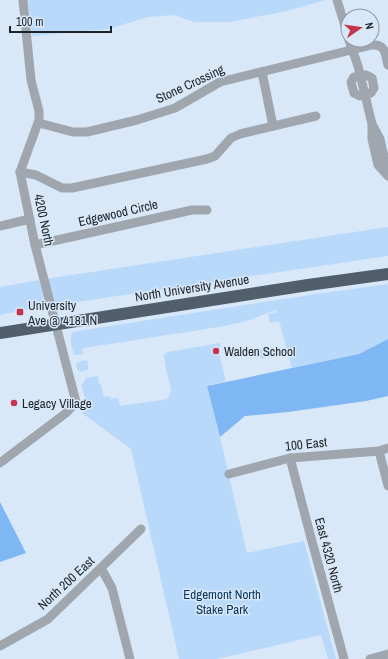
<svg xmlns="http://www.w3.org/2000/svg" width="388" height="659" viewBox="0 0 388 659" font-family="'Archivo Narrow',sans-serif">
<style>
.green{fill:#b9d9fb}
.forest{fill:#7eb7f3}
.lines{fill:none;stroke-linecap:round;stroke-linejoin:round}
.minor{stroke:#a0a6ae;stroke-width:9}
.highway{stroke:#515f6d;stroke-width:12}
.poi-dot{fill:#c4344b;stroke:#d8e8f9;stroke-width:1.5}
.labels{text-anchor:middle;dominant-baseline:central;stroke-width:3;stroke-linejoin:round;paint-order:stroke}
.street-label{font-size:13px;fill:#1d2329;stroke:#d8e8f9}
.poi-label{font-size:13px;fill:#1d2329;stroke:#d8e8f9;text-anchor:start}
.park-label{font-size:13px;fill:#083258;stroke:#d8e8f9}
</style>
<rect width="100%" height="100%" fill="#d8e8f9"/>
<!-- green -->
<g class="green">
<path d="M 28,0 L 325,0 L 287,11 L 230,22 L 194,22 L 174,15 L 148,17 L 108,29 L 32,36 Z"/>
<path d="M 388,227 L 388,256 L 36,308 L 0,315 L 0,287 L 52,278 Z"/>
<path d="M 388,284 L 388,339 L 359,354 L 292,368 L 279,321 L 270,323 L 268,314 L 277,312 L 276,310 L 247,321 L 219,327 L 84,348 L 81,350 L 84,354 L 74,355 C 72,347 69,341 72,333 L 77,331 L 316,294 Z"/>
<path d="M 220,343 L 221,345 L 218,349 L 226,381 L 207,386 L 220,437 L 247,553 L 304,541 L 336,659 L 328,659 L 321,635 L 217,659 L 179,659 L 131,449 L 82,413 L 88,409 L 81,384 L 84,383 L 84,381 L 86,378 L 98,376 L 99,384 L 101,384 L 104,397 L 110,396 L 111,399 L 118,397 L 120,406 L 168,399 L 171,390 L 165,364 L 164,355 L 167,352 Z"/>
<path d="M 269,347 L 271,356 L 261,359 L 259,350 Z"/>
<path d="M 87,360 L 89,369 L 81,372 L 78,371 L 76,364 L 78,362 Z"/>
</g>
<!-- forest -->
<g class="forest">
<path d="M 388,339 L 388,396 L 366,401 L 288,412 L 245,416 L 220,437 L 207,386 L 359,354 Z"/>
<path d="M 0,502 L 26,553 L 0,562 Z"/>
</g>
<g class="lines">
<!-- minor -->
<g class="minor">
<path d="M 337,0 L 348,36"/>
<path d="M 349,40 L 358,66 L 372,124 L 372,139 L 378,165 L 388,176"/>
<path d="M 262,72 L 273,126"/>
<path d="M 366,75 L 372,78 L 374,88 L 371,93 L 360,96 L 354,93 L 351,82 L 354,77 Z"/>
<path d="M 39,123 L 73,132 L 87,132 L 137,120 L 175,108 L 220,82 L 372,45 C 386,44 385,54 388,65"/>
<path d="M 373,126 L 380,139 L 388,174"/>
<path d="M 20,172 L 36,175 L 62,188 L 72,188 L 207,159 L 215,156 L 231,138 L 240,134 L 316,116"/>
<path d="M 0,226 L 30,219"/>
<path d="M 35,245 L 192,210 L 207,210"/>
<path d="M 379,451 L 388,486"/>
<path d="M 290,458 L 310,534 L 344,659"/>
<path d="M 0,463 L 66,413 L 76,402 L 35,245 L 20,172 L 39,120 L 39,111 L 31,80 L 23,0"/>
<path d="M 229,474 L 290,458 L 379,451 L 388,448"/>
<path d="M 101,568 L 112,588 L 130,659"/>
<path d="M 0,646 L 48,619 L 141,529"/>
<path d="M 370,659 L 388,654"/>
</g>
<!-- highway -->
<path class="highway" d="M 0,333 L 308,285 L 388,274"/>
</g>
<!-- markers -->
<g class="poi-dot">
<rect x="16" y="308" width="8" height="8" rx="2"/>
<circle cx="216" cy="351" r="4"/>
<circle cx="14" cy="403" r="4"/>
</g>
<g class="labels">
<!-- street labels -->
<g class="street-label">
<text transform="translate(190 84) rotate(-25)">Stone Crossing</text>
<text transform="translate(118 213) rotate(-13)">Edgewood Circle</text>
<text transform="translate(44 220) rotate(78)">4200 North</text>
<text transform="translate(192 288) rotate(-9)">North University Avenue</text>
<text transform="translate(306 444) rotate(-6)">100 East</text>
<text transform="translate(329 555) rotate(75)">East 4320 North</text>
<text transform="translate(66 583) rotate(-43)">North 200 East</text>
</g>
<!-- poi labels -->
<g class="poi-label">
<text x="28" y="305">University<tspan x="28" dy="15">Ave @ 4181 N</tspan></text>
<text x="224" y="351">Walden School</text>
<text x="22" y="403">Legacy Village</text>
</g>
<!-- park labels -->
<g class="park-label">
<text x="222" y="594">Edgemont North<tspan x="222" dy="15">Stake Park</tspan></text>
</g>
</g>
<!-- north arrow -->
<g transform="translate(360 28) rotate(77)"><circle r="19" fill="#d8e8f9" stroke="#8d99a6"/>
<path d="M0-3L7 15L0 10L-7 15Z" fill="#c4344b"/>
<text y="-6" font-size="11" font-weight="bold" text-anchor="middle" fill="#1d2329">N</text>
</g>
<!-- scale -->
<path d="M10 26v6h101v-6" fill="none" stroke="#1d2329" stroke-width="2"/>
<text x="16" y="26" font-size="12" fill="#1d2329" stroke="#d8e8f9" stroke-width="3" paint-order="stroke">100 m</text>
</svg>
